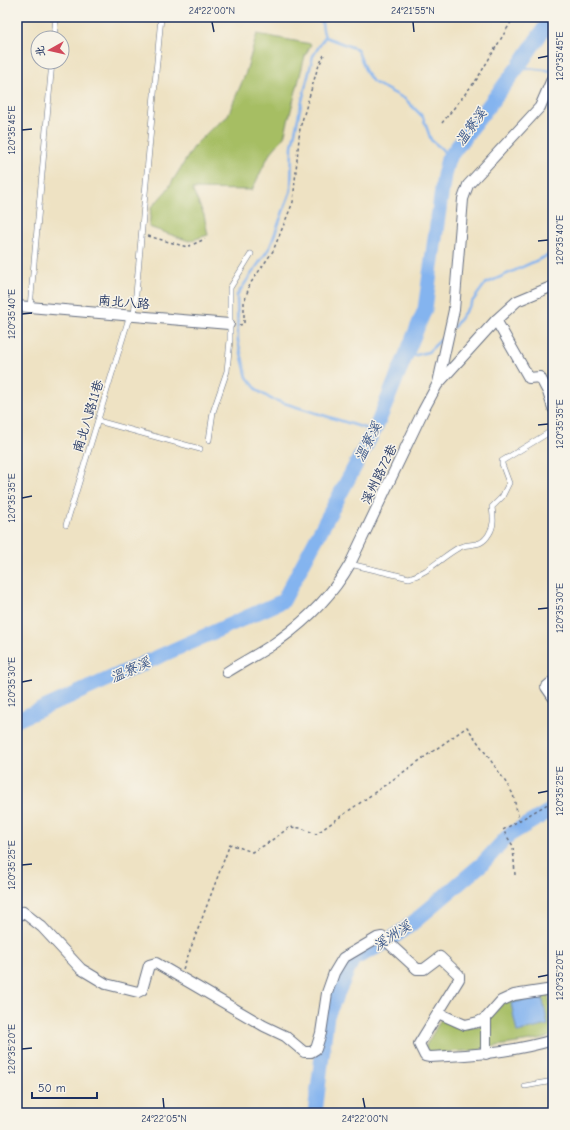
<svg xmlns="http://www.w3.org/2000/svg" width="570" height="1130" viewBox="0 0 570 1130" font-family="'Comic Neue','LXGW WenKai TC',sans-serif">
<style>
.green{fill:#a6be64;stroke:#607661}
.water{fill:#84b4ef;stroke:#5072a6}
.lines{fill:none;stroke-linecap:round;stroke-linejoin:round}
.stream{stroke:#84b4ef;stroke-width:2.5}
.river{stroke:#84b4ef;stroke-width:15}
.service-casing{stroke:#656e81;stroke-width:6}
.minor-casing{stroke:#656e81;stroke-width:12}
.path{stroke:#656e81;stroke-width:1.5;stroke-dasharray:3 3;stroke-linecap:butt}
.service{stroke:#fff;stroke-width:5}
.minor{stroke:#fff;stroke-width:10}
.ticks{fill:none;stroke:#1b2f5e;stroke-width:1.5}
.labels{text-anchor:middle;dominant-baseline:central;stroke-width:3;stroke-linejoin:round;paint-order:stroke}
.street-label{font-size:13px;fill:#1b2f5e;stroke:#f7f3e8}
.water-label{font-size:14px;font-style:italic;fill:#3a578a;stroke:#f7f3e8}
.neatline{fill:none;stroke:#1b2f5e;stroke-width:1.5}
.ticks-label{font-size:10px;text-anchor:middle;fill:#1b2f5e}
</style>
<rect width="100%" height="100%" fill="#f7f3e8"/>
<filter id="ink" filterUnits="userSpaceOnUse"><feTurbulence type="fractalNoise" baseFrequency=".025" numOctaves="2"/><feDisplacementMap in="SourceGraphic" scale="8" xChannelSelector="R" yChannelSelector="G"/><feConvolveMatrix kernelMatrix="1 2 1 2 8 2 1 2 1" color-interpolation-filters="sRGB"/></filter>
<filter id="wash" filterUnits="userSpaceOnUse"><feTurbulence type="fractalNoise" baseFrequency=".012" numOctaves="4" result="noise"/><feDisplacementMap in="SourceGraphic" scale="16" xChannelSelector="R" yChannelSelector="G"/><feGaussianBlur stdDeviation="0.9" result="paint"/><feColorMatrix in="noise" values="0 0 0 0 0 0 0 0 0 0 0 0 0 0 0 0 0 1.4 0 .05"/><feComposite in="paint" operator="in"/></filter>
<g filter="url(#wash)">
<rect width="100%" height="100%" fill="#eee2c3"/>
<!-- green -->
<g class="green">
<path d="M 257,34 L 311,44 L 305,56 L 284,137 L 269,155 L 252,190 L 192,189 L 204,215 L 208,235 L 189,241 L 149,227 L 151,208 L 167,190 L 195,145 L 211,129 L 227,117 L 245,75 Z"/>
<path d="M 548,993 L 553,1019 L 553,1035 L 544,1039 L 490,1047 L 483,1050 L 430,1053 L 425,1047 L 442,1018 L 454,1027 L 481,1027 L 504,1002 Z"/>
</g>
<!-- water -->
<path class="water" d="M 542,996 L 548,1025 L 517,1032 L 511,1003 Z"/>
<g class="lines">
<!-- stream -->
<g class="stream">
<path d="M 321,17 L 323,30 L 325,37 L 357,49 L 366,72 L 373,82 L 405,99 L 423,117 L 431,140 L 442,149 L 448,159"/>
<path d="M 325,37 L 313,56 L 300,109 L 292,146 L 291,190 L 270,247 L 237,295 L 238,341 L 247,377 L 258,391 L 271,399 L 374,431"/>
<path d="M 518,67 L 553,71"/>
<path d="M 454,327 L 485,284 L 553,253"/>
<path d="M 405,358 L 428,352 L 445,336"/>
</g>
<!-- river -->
<g class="river">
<path d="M 17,720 L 283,601 L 377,425 L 425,309 L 444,175 L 448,159 L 518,67 L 552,17"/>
<path d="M 315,1113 L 327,1016 L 353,959 L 387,942 L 408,927 L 483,863 L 509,835 L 553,809"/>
</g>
</g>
</g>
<g filter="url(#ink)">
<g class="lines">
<!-- service casing -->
<g class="service-casing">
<g id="service">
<path d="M 54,38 L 56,17"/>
<path d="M 30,307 L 52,62"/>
<path d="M 98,421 L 200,449"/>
<path d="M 209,440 L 213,412 L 227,371 L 230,340 L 230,288 L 251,254"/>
<path d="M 66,525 L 128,321 L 134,316 L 161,17"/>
<path d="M 350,564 L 409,578 C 429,573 442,556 460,547 C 471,542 480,549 489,534 C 495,525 493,516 492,507 L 502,497 L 509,483 L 502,464 L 502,461 L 553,430"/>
<path d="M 525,1086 L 553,1081"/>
</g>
</g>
<!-- minor casing -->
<g class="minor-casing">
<g id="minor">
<path d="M 17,306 L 229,324"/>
<path d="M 496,320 L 529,378 L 540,377 L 548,392 L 553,408"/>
<path d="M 438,383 L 454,310 L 463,199 L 468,185 L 540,107 L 553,77"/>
<path d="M 227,672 C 244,661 263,652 279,640 C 307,620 333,594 350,564 L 423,411 L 437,385 L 496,320 L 517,301 L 553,286"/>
<path d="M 553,681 L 546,687 L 553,697"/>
<path d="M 17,917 L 23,912 L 42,927 L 81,969 L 106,984 L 138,992 L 142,990 L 149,965 L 156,963 L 264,1026 L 285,1036 L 304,1052 L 311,1052 L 316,1049 L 321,1033 L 327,993 L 334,973 L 343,958 L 377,938 L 382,937 L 417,969 L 424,969 L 440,957 L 459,975 L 459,979 L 419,1044 L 425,1056 L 430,1057 C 472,1055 513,1052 553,1040"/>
<path d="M 438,1013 L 465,1025 L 478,1022 L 486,1018 L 501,1001 L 514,995 L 553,989"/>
<path d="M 486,1054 L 486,1018"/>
</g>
</g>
<!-- path -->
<g class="path">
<path d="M 442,123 L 477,79 L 514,17"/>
<path d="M 148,236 L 187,247 L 205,239"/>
<path d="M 239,325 L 244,324 L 244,302 L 250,284 L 273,251 L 293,202 L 300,128 L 317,70 L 324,55"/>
<path d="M 515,875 L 513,846 L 503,830 L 553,801"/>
<path d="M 183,969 L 230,844 L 252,852 L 265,845 L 290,827 L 301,828 L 316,834 L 467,727 L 501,775 L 513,794 L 519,820"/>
</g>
<!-- service -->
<use href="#service" class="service"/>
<!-- minor -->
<use href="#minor" class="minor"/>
</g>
</g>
<!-- ticks -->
<path class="ticks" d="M 212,22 L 214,32M 413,22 L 414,32M 538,58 L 548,56M 22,130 L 32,129M 538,241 L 548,240M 22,314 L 32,313M 538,425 L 548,424M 22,498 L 32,496M 538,609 L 548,608M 22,682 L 32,680M 538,793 L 548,791M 22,865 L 32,864M 538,977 L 548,975M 22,1049 L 32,1048M 163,1098 L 164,1108M 363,1098 L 365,1108"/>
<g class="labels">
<!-- street labels -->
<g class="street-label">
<text transform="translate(124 302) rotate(5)">南北八路</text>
<text transform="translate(88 416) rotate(-73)">南北八路11巷</text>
<text transform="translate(379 474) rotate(-64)">溪州路72巷</text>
</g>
<!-- water labels -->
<g class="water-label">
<text transform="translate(471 127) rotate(-54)">溫寮溪</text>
<text transform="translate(368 442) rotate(-63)">溫寮溪</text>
<text transform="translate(130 670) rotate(-24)">溫寮溪</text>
<text transform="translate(392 936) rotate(-33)">溪洲溪</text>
</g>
</g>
<!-- margin -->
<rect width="570" height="1130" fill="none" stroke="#f7f3e8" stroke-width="44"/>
<!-- north arrow -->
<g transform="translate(50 50) rotate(262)"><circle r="19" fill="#f7f3e8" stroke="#9fa5b1"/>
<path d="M0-3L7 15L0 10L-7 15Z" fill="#d1495b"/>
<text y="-6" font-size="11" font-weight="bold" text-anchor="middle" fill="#1b2f5e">北</text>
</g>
<!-- scale -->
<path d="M32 1092v6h65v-6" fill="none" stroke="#1b2f5e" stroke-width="2"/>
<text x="38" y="1092" font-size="12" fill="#1b2f5e" stroke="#f7f3e8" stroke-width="3" paint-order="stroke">50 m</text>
<rect x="22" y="22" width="526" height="1086" class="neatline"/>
<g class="ticks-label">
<text x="212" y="14">24°22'00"N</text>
<text x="413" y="14">24°21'55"N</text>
<text transform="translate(559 56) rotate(-90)" y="4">120°35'45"E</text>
<text transform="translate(11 130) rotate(-90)" y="4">120°35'45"E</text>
<text transform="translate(559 240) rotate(-90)" y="4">120°35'40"E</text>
<text transform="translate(11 314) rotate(-90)" y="4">120°35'40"E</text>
<text transform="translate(559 424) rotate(-90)" y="4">120°35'35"E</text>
<text transform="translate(11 498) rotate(-90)" y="4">120°35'35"E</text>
<text transform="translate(559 608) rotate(-90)" y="4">120°35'30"E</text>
<text transform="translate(11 682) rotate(-90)" y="4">120°35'30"E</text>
<text transform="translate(559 791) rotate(-90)" y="4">120°35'25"E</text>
<text transform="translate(11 865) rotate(-90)" y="4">120°35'25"E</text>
<text transform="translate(559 975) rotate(-90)" y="4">120°35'20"E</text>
<text transform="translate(11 1049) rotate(-90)" y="4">120°35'20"E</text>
<text x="164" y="1122">24°22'05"N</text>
<text x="365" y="1122">24°22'00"N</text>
</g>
</svg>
